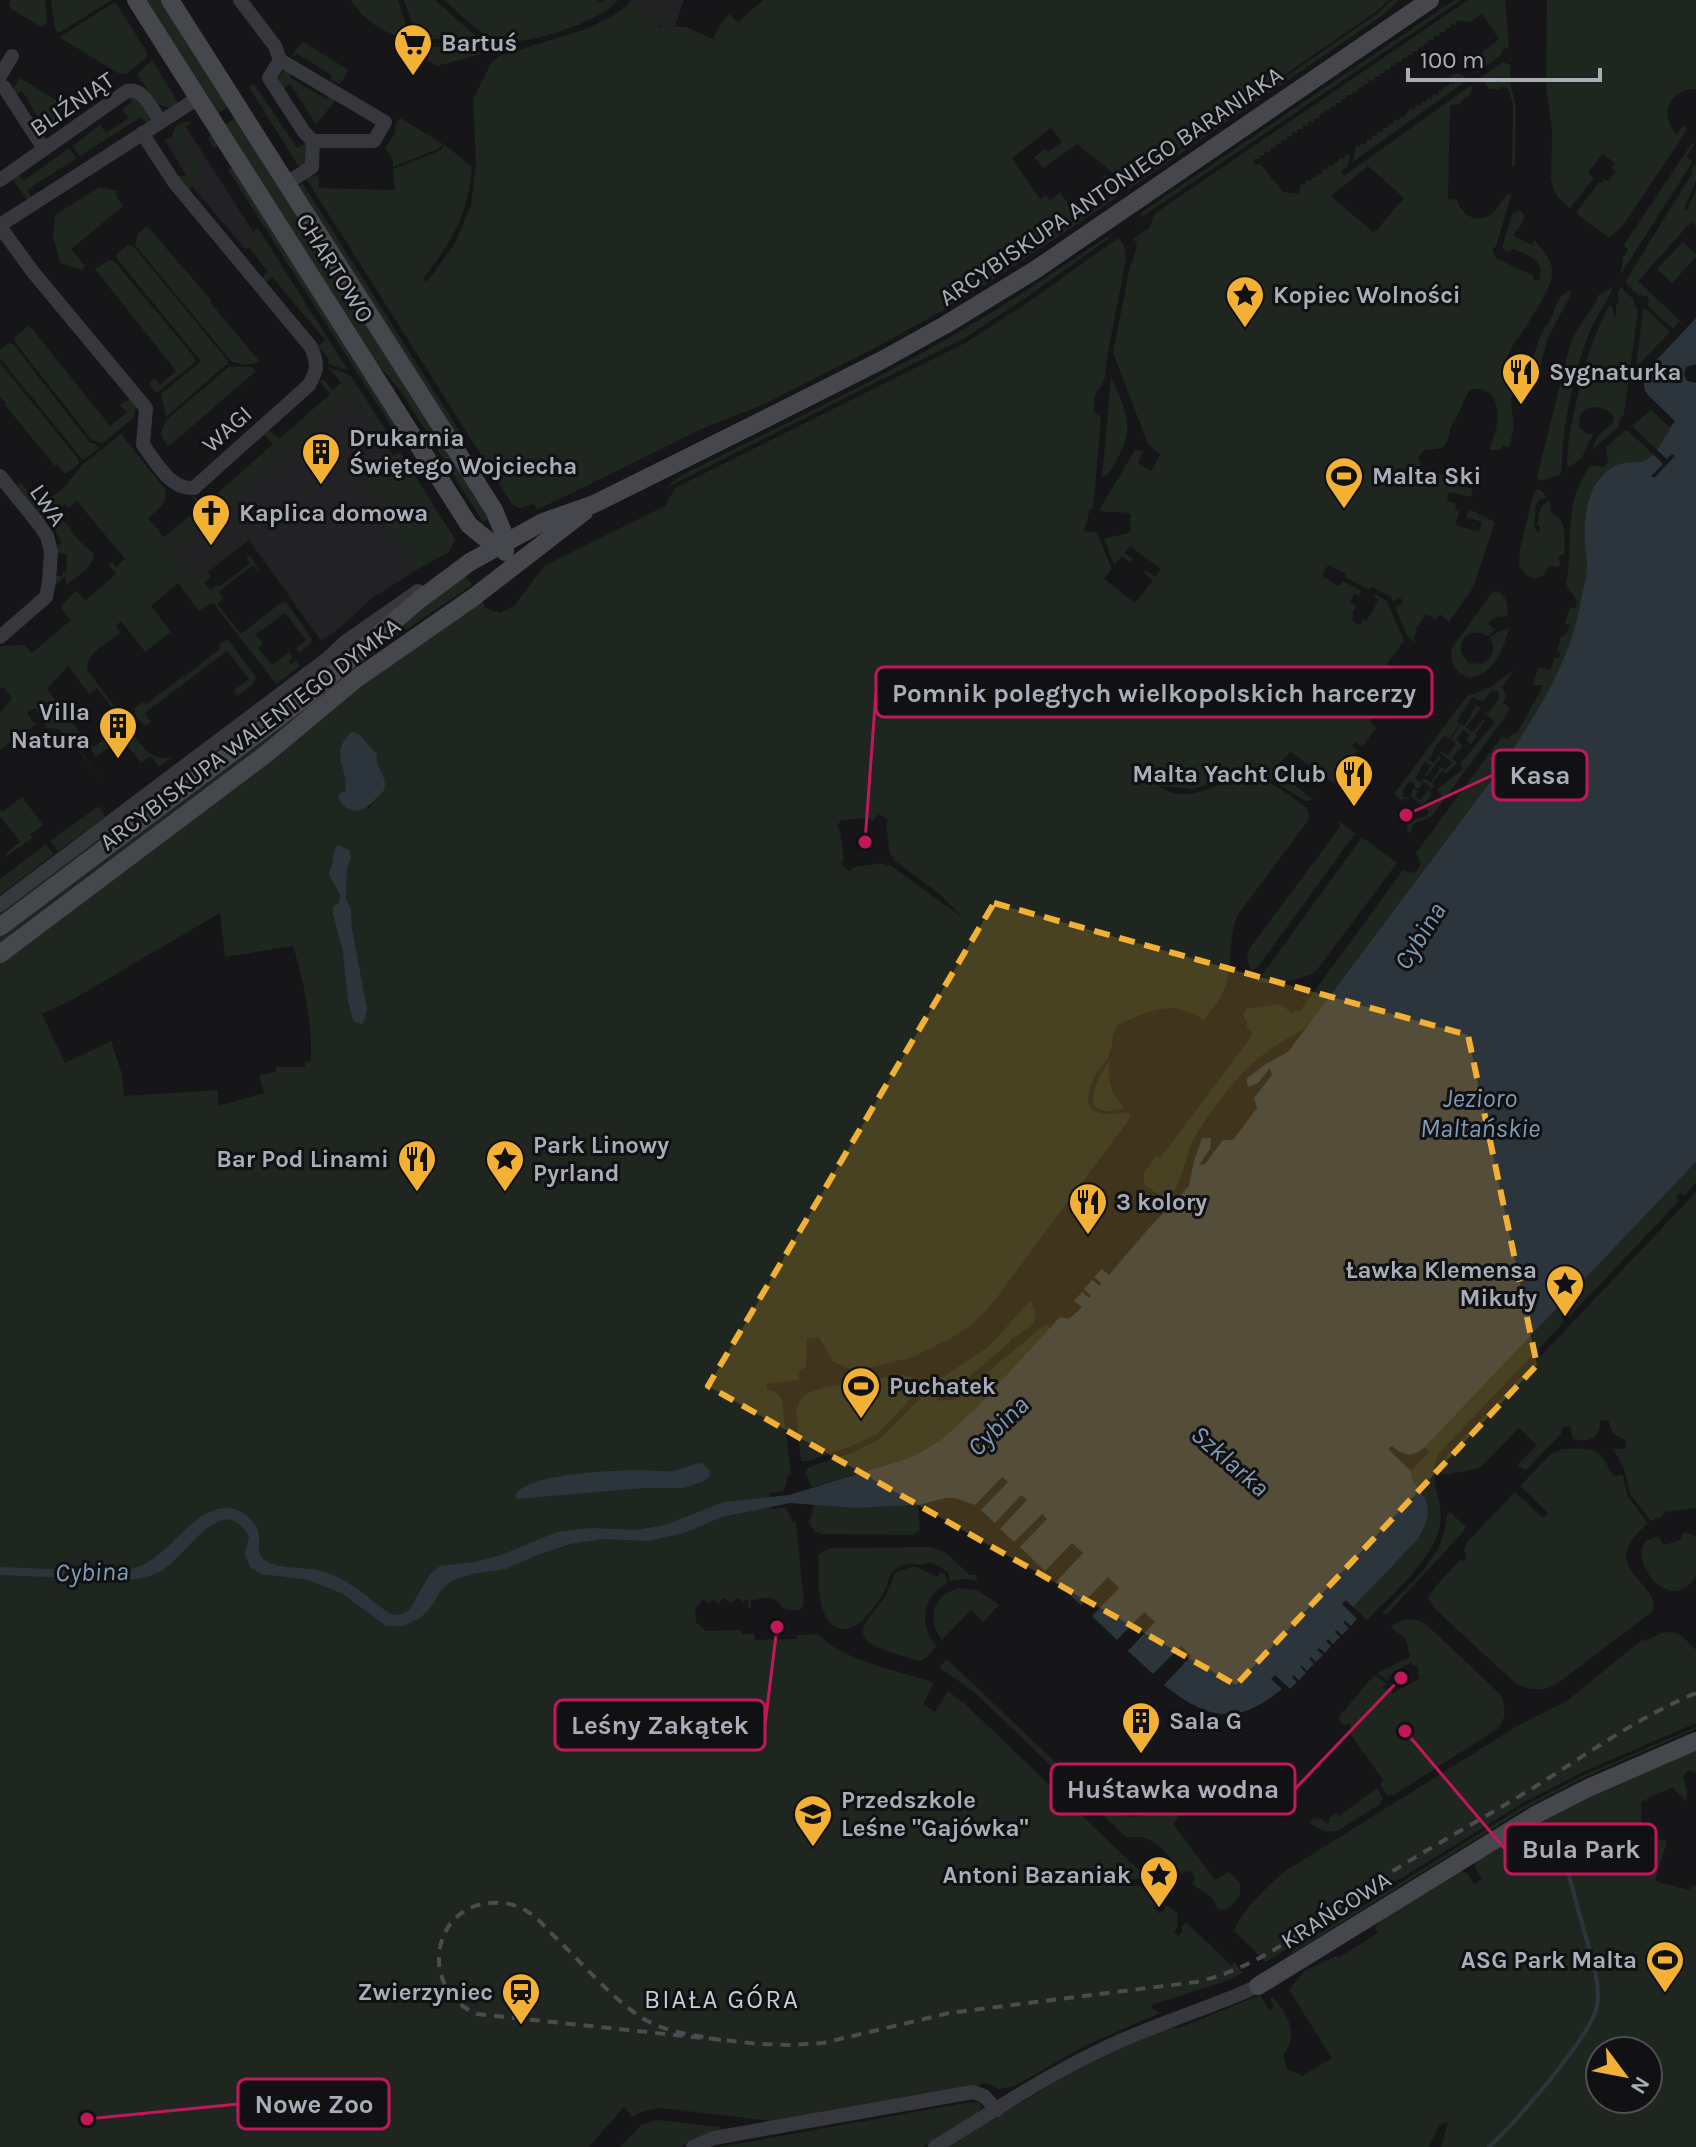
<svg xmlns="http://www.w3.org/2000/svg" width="1696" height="2147" viewBox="0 0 1696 2147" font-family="Karla,sans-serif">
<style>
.built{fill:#222225}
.green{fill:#1e261f;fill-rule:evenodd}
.water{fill:#2c353c}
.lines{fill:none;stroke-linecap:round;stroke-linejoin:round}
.stream{stroke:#2c353c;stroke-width:4}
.street{stroke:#37383d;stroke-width:14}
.secondary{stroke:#45474d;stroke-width:18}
.rail{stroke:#4a4c52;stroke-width:4;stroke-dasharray:10 8;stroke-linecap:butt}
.marked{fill:#f2b134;fill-opacity:0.2;stroke:#f2b134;stroke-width:6;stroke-dasharray:16 10;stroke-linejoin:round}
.labels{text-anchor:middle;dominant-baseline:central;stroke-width:6;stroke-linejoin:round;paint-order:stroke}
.poi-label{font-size:24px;font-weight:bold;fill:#a8adb8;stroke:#111113;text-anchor:start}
.street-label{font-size:24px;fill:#a8adb8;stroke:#111113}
.water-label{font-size:26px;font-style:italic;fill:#7f9bb3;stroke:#111113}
.neighbourhood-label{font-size:26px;letter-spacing:2px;fill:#c9ccd4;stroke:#111113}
.leader{fill:none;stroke:#c2185b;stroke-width:3}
.callout-dot{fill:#c2185b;stroke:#111113;stroke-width:3}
.callout{fill:#111113;stroke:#c2185b;stroke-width:3}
.callout-label{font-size:26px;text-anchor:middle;font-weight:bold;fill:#a8adb8}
</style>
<rect width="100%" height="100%" fill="#161618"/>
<!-- built -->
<g class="built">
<path d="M 630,0 L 684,0 L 674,29 L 643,22 L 625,8 Z"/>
<path d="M 186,127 L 258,239 L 246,250 L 192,186 L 165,140 Z"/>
<path d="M 355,390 L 390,445 L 387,447 L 393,456 L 411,516 L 390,529 L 418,569 L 371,599 L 341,627 L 321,641 L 247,537 L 196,581 L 172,552 Z"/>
</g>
<!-- green -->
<g class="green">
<path d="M 10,0 L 45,0 L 47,23 L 41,27 L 13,10 L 9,5 Z"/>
<path d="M 51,0 L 112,0 L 58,33 L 55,28 Z"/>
<path d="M 144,0 L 162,0 L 229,106 L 217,114 Z"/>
<path d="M 351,0 L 398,0 L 410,37 L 408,39 C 384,34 364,21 351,0 Z"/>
<path d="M 404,0 L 435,0 L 472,33 L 489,44 L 488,47 L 438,39 L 421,39 L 416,35 Z"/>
<path d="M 444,0 L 597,0 L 602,3 L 604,0 L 618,0 C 603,21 523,48 499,40 C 478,34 460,14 444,0 Z"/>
<path d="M 665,0 L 672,0 L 658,17 L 659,27 L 686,27 L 713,39 L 718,28 L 729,14 L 738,22 L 763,0 L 1389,0 L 1377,11 L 1247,101 L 1231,108 L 1214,124 L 1125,185 C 1111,169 1093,158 1077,144 L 1043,168 L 1034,157 L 1045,149 L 1048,152 L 1062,142 L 1051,128 L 1012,158 L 1040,199 L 1046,195 L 1050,200 L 1060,192 L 1078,219 L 1115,194 L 1103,177 L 1106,175 L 1119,196 L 1005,272 L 947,308 L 888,341 L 765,404 L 706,427 L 537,510 L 534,504 L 519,508 L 512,504 L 305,177 L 318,176 L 319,188 L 395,190 L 393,169 L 439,151 L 445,145 L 470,165 L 472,168 C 467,218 452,241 423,279 L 427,282 L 455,243 L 471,205 L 476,164 L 473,99 L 491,63 L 499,56 L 586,29 L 611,17 L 634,1 L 637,3 L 636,5 L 653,17 L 659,9 L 661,9 L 666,1 Z"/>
<path d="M 1392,0 L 1399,0 L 1383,15 L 1129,189 L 1126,187 L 1215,126 L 1227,113 L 1248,103 L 1378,13 Z"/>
<path d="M 1454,0 L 1461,0 L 1145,215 L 1140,217 L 1142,212 Z"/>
<path d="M 1468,0 L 1505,0 L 1509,47 L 1503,50 L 1500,56 L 1477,73 L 1473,66 L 1475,58 L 1499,39 L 1482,14 L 1470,22 L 1457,20 L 1456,25 L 1451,24 L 1450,28 L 1446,28 L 1445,32 L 1440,32 L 1439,36 L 1434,36 L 1434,40 L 1429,39 L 1428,44 L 1424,43 L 1423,47 L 1418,47 L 1418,51 L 1413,51 L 1412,55 L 1407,54 L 1407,58 L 1402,58 L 1401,62 L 1396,62 L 1395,66 L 1391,65 L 1390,70 L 1385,69 L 1385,73 L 1380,73 L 1379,77 L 1375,76 L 1374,81 L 1369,80 L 1368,84 L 1364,84 L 1363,88 L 1358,87 L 1357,92 L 1353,91 L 1352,95 L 1347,95 L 1346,99 L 1342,99 L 1341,103 L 1336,103 L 1335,107 L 1331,106 L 1330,111 L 1325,110 L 1324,114 L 1320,114 L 1319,118 L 1314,118 L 1314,122 L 1309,121 L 1308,126 L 1303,125 L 1303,129 L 1298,129 L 1297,133 L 1292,132 L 1292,137 L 1287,136 L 1286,140 L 1282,140 L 1281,144 L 1276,144 L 1275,148 L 1271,147 L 1270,152 L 1265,151 L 1264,155 L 1260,155 L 1259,159 L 1254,159 L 1253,163 L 1261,165 L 1283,192 L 1299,194 L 1301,184 L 1305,185 L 1306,180 L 1311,181 L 1312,177 L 1316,177 L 1317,173 L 1322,174 L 1323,169 L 1327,170 L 1328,165 L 1333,166 L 1334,162 L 1338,162 L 1339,158 L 1344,159 L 1345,154 L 1350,155 L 1348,166 L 1341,171 L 1344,176 L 1471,85 L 1472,88 L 1470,95 L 1460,102 L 1460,104 L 1450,105 L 1448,199 L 1457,200 C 1461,216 1480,226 1494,212 C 1501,205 1501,197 1512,193 L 1496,246 L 1492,250 L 1496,258 L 1534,276 L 1533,279 L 1539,281 C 1546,261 1529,256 1514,249 L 1506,252 L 1502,247 L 1512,214 L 1520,210 L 1524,214 L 1525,218 L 1513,236 L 1532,245 L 1534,240 C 1542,248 1553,261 1552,273 C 1552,287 1535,312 1527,325 C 1516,343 1490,368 1517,385 L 1527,376 L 1531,386 L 1528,396 L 1513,392 L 1511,400 L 1514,428 L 1509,447 L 1503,446 L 1500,450 L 1489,450 C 1496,431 1504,411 1490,393 C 1466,380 1467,398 1459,412 C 1456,418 1453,422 1450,429 C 1449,435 1448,443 1443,447 C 1437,450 1430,449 1424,450 L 1418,458 L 1422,468 L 1457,480 L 1456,484 L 1473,489 L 1471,497 L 1449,492 L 1447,501 L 1456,503 L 1455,509 L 1459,512 L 1455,525 L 1479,532 L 1482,522 L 1466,517 L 1469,509 L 1495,522 L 1473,588 L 1449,622 L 1440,614 L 1436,620 L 1426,614 L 1416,629 L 1417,631 L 1414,637 L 1415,643 L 1407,635 L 1395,607 L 1403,603 L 1401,598 L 1393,601 L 1391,597 L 1372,587 L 1370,590 L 1345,577 L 1346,574 L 1328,565 L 1322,576 L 1339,586 L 1343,581 L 1362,591 L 1359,596 L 1354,594 L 1350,603 L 1356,606 L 1352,614 L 1354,615 L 1352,621 L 1360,625 L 1363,620 L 1366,621 L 1379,600 L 1373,596 L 1374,594 L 1387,601 L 1404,641 L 1377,677 L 1381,680 L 1382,678 L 1382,685 L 1377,690 L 1388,698 L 1370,722 L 1376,728 L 1362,747 L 1355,742 L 1352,746 L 1358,751 L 1335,784 L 1291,752 L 1280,762 L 1281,765 L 1296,779 L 1293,784 L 1314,800 L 1305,801 L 1267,777 L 1254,774 L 1241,774 L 1193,789 L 1159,786 C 1189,810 1226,773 1257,779 C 1275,782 1292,798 1307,808 L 1310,818 L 1237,916 C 1228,939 1233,964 1225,987 C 1221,999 1212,1009 1204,1020 C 1170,998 1152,1011 1119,1024 C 1110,1034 1114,1044 1109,1055 C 1105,1064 1096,1072 1092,1082 C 1078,1115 1102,1117 1127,1112 L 1130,1115 L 1130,1118 L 998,1296 L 988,1309 L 969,1327 L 951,1338 L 913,1357 L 856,1371 L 833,1362 L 819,1337 L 807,1339 L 806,1367 L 800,1370 L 798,1380 L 767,1384 L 767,1389 L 776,1392 L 782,1400 L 791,1475 L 788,1475 L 784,1491 L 769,1493 L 771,1509 L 786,1508 L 793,1522 L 796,1522 L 804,1604 L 800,1610 C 773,1611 786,1603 771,1598 C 765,1596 757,1600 751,1600 L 751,1608 L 749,1608 L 748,1600 L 744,1600 L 743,1604 L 741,1600 L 736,1598 L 732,1603 L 724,1598 L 718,1604 L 713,1599 L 709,1604 L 703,1599 L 695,1610 L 696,1622 L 706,1631 L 741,1630 L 742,1634 L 754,1634 L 755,1640 L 797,1639 L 797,1635 L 818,1634 C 842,1661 900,1670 934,1683 L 923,1704 L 935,1712 L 948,1691 L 964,1703 L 1144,1875 L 1142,1879 L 1111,1880 L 1114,1886 L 1140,1886 L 1158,1904 L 1154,1908 L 1160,1914 L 1168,1905 L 1178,1914 L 1177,1924 L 1179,1926 L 1174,1931 L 1178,1936 L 1183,1931 L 1181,1928 L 1186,1922 L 1232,1966 L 1234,1961 L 1243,1973 L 1223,1982 L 1151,2005 L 1152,2009 L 1160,2013 L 1084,2046 L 1015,2086 L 999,2089 L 985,2083 L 980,2084 L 979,2086 L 970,2086 L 771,2121 L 661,2108 L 641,2112 L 632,2117 L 624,2107 L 589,2147 L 0,2147 L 0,962 L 346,695 L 482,598 L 485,608 L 500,613 L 514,606 L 544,566 L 665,506 L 675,488 L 967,342 L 1033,299 L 1118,238 L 1124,245 L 1126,259 L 1108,352 L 1104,381 L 1095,395 L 1093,411 L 1101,418 L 1093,509 L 1090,509 L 1084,531 L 1097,533 L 1112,569 L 1104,579 L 1135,603 L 1153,580 L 1144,573 L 1146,570 L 1155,577 L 1161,569 L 1130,546 L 1124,553 L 1133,559 L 1130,562 L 1122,556 L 1114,565 L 1104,539 L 1131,532 L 1130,520 L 1131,514 C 1120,510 1110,514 1099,510 L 1135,450 L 1144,451 L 1138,463 L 1151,471 L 1160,455 L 1148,444 L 1113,353 L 1131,261 L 1133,261 L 1137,244 L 1133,239 L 1150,227 L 1154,214 ZM 1368,166 L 1404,198 L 1374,233 L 1331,196 ZM 359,734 L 377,754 C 374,767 384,776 385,788 L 369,808 L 345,792 L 347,789 L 345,768 ZM 879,814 L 888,820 L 886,824 L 890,854 L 894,857 L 892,859 L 942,896 L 963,918 L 889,864 L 887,866 L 883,863 L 854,867 L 850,871 L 841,864 L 844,860 L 840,831 L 837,826 L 841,820 L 868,818 L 873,821 ZM 351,857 L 347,871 L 346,899 L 351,909 L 352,928 L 367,1009 L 343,952 L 333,914 L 333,907 L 339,903 L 340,894 C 332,883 327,871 333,858 ZM 220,913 L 225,957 L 293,946 C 305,984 312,1022 311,1061 L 305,1062 L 305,1067 L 276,1067 L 276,1072 L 259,1075 L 264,1093 L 218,1106 L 218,1090 L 124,1096 L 122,1074 L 111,1041 L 65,1063 L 42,1014 L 72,1000 Z"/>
<path d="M 1547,0 L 1696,0 L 1696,89 C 1669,89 1658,114 1677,134 L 1683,125 L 1688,129 L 1623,225 L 1609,238 L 1576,213 L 1599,182 L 1601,183 L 1604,179 L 1608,181 L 1616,171 L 1612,168 L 1615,163 L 1602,154 L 1588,173 L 1594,178 L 1570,208 L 1557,196 L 1553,188 L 1551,178 L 1552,131 L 1546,86 Z"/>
<path d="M 115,2 L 147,52 L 146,58 L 126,74 L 118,73 L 59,37 Z"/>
<path d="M 304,42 L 345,68 L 348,71 L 340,84 L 329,79 L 333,76 L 297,54 L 291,57 L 299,46 Z"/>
<path d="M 422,45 L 480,52 L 481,54 L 437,66 L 429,62 L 422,52 Z"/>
<path d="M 152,60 L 179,104 L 170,108 L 158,104 L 137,74 Z"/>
<path d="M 1503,62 L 1510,65 L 1511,87 L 1516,106 L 1515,166 L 1512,166 L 1513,105 L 1508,88 L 1500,87 L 1500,89 L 1490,89 L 1480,78 Z"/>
<path d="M 289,69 L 291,78 L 327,100 L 328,96 L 336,100 L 316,124 L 290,84 L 282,89 L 278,79 L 283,71 Z"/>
<path d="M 1456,73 L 1462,75 L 1467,80 L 1353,162 L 1356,146 L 1360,147 L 1361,143 L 1366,144 L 1367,139 L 1372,140 L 1372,135 L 1377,136 L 1378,132 L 1382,132 L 1383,128 L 1388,128 L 1389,124 L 1393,125 L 1394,120 L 1399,121 L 1400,117 L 1404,117 L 1410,109 L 1415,110 L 1416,105 L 1421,106 L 1422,102 L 1427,102 L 1427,98 L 1432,99 L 1433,94 L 1438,95 L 1439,90 L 1443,91 L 1444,87 L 1448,87 L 1449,83 L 1454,84 L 1455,79 L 1448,78 Z"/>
<path d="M 20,78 L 64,105 L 51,127 L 41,134 L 39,134 L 45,129 L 22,91 L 14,96 L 14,88 Z"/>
<path d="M 254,84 L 297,148 L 305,143 L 308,145 L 306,163 L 299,167 L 249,87 Z"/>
<path d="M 133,93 L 151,116 L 147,124 L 141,117 L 80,156 L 72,146 L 100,125 L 106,133 L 129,118 L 122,109 L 132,102 L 127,95 Z"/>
<path d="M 236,118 L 384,350 L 383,352 L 490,518 L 483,522 L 400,390 L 373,359 L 224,125 Z"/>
<path d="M 400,118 L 443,144 L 438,149 L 393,167 L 393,159 L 385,148 L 396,132 L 395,126 Z"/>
<path d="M 187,121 L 191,123 L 178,132 L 205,176 L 188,190 L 177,175 L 189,177 L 191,167 L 180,164 L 188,155 L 180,145 L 174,151 L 177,137 L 172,135 L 176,126 Z"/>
<path d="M 212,133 L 403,434 L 400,440 L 228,170 L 232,168 L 218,146 L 214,148 L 208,138 Z"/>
<path d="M 1692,143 L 1694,145 L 1686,157 L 1693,161 L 1621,274 L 1623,256 L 1625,256 L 1628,250 L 1624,245 Z"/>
<path d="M 69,148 L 77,158 L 27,190 L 32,198 L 28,200 L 11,178 L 17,174 L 24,181 Z"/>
<path d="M 1696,163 L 1696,181 L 1684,209 L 1687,210 L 1696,189 L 1696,226 L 1691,222 L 1638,281 L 1680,321 L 1673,329 L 1648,306 L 1649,301 L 1647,296 L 1638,295 L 1625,282 L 1693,172 L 1691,170 Z"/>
<path d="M 301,181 L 460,432 L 457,434 L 453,433 L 299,188 Z"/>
<path d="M 99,187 L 118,191 L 115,194 L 123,206 L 71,249 L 85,266 L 81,270 L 60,263 L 53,236 L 55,215 Z"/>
<path d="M 147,226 L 211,300 L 210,302 L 260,362 C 251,365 239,365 231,361 L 135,245 L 138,234 Z"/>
<path d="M 258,228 L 348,370 L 328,364 L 329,359 L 318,346 L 325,340 L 272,277 L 265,283 L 261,279 L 268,272 L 247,245 L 254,239 L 251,234 Z"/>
<path d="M 1112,236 L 1030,295 L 965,338 L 664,489 L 682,475 C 770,431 860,389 945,340 C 1000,309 1052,274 1105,238 Z"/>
<path d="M 1683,242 L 1696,254 L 1696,257 L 1672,283 L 1657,269 Z"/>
<path d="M 128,245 L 133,246 L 228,361 L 227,364 L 166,417 L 161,394 L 201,361 L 117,259 L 116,255 Z"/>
<path d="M 109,260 L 114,261 L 195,358 L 195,362 L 158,392 L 155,392 L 149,383 L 154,378 L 160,385 L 176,371 L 95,269 Z"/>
<path d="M 1613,287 C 1608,302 1596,316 1590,331 C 1574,371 1561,429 1562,472 L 1559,475 L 1540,481 L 1537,477 L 1570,345 L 1577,330 L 1598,298 L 1597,296 Z"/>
<path d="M 1621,287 L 1634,300 L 1634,305 L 1638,309 L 1624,414 L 1619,421 L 1619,427 L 1592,450 C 1593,445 1596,439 1600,434 C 1606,427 1623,421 1608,411 C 1593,402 1575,409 1580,428 L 1586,433 L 1593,435 L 1581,459 L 1569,467 L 1567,465 C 1567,445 1571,427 1575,408 C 1583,372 1591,338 1610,305 L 1613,308 L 1614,317 L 1616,317 L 1616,305 L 1619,301 L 1618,292 Z"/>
<path d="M 1571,290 L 1572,292 L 1548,338 L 1535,385 L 1529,370 L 1539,340 L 1546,324 L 1548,325 L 1558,301 L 1561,296 Z"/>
<path d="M 1646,309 L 1670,332 L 1636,367 L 1643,310 Z"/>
<path d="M 29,325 L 110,426 L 127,413 L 120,405 L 130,399 L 136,407 L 134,417 L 102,444 L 91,439 L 15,342 L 15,337 Z"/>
<path d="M 9,343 L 13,344 L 90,443 L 94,443 L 99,448 L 85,459 L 82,459 L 0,358 L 0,350 Z"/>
<path d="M 0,363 L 79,460 L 79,464 L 65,474 L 57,464 L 55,466 L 5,405 L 6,403 L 0,396 Z"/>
<path d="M 229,367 L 252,367 L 256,371 L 168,447 L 161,435 L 165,421 Z"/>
<path d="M 328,367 L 350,375 L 395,444 L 390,447 L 352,395 L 173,551 L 196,581 L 247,537 L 249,540 L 208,572 L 211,577 L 204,583 L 210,590 L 217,585 L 219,587 L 250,563 L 246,556 L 250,556 L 258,568 L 258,571 L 253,565 L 221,590 L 219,592 L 224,598 L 217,604 L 241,634 L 282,602 L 287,603 L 312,639 L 311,643 L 299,653 L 296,648 L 306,640 L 285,613 L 256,634 L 263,644 L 258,648 L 272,665 L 289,652 L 293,657 L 289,661 L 291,664 L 296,661 L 300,666 L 276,684 L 214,604 L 209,604 L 199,611 L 178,583 L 151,606 L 171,632 L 145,652 L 121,621 L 116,626 L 121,633 C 108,643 86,652 87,670 L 117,709 L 121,711 L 123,719 C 136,736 147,764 172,757 L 159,767 L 151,756 L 141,763 L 121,738 L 96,757 L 91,750 L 91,743 L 94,747 L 120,727 L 118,722 L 121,719 L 97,688 L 89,694 L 68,666 L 47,689 L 83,737 L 77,746 L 105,786 L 73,743 L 70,743 L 59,729 L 47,728 L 35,708 L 27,713 L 34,723 L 38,723 L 0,750 L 0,712 L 12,698 L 3,687 L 0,689 L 0,646 L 24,645 L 32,653 L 71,620 L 61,608 L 62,605 L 76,591 L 86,600 L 116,574 L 109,565 L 112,562 L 116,567 L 125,559 L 77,501 L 69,508 L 65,504 L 45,520 L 17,485 L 21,483 L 40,505 L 64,488 L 82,465 L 121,434 L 165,489 C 169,503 157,510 148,518 L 164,537 L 200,507 L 192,497 L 193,496 L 203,506 L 273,444 L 263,433 L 268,429 L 279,439 L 330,394 L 320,382 L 323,379 L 333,390 L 341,383 Z"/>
<path d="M 1111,376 C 1124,408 1137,427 1117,459 C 1113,467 1110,473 1102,478 Z"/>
<path d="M 1651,410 L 1669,427 L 1676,421 L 1667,459 L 1632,426 Z"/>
<path d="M 1625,431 L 1628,431 L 1653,454 L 1590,544 L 1589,598 L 1542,714 L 1536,714 L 1510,764 L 1499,770 L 1413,885 L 1382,934 L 1377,933 L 1311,1023 C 1297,1034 1280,1042 1265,1053 C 1239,1073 1215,1105 1197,1133 C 1185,1152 1182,1186 1168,1200 L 1165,1200 L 1144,1184 L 1143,1174 L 1156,1156 L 1160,1158 L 1253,1034 L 1247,1028 L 1247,1022 L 1243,1015 L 1247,1009 L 1280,1004 L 1293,1014 L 1296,1010 L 1299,1012 L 1403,870 L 1412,873 L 1417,871 L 1421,864 L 1416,853 L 1502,736 L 1507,739 L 1514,733 L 1517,733 L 1541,690 L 1542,685 L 1532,685 L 1539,667 L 1550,670 L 1555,658 L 1559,658 L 1560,653 L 1557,652 L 1561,637 L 1567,633 L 1570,625 L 1565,623 L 1570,608 L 1575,608 L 1577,601 L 1566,584 C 1572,556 1567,528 1574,500 C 1576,488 1584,476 1590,465 L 1603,467 L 1608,463 L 1606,447 Z"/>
<path d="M 400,452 L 455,539 L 449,552 L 418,569 L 386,525 L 393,520 L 386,510 L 392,505 L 387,499 L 381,503 L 364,478 L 367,474 L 374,481 L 393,467 L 387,459 Z"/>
<path d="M 1537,489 L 1542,491 L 1547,498 L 1540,500 L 1536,504 L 1534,527 L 1539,533 L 1540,527 L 1537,524 C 1541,513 1537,507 1549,501 L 1551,505 L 1550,512 C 1568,519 1564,536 1565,553 L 1558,557 L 1558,560 L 1561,561 L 1559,567 L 1550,566 L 1546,570 L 1544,575 L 1535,579 L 1526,575 L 1519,566 L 1520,549 L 1533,495 Z"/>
<path d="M 56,521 L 62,521 L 67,524 L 77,539 L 94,554 C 93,568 76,577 66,585 L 66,576 L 55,585 L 55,576 L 62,576 L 63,572 L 66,572 L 67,555 L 57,553 L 58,545 L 62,543 L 53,527 Z"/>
<path d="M 464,574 L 472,585 L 385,644 L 252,755 L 0,945 L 0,935 Z"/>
<path d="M 1495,591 C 1507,593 1507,605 1508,614 L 1504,617 L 1498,616 L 1490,621 L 1489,624 L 1494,629 L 1498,627 L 1488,636 C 1473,628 1459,635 1461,653 L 1469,663 L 1482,664 C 1493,658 1496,649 1490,638 L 1497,632 L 1507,629 L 1509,625 C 1506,646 1493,677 1468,678 C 1455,672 1449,663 1452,648 L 1491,594 Z"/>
<path d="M 226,640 L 229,641 L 256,677 L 253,684 L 237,696 L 233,691 L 249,679 L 227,651 L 145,713 L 151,722 L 146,726 C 140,722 133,715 135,708 L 143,702 L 146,704 L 182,677 L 180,674 L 185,676 L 221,648 L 219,645 Z"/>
<path d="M 349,648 L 350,648 L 313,683 L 0,918 L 0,909 Z"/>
<path d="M 1514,670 L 1502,687 L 1506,696 L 1503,703 L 1510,708 L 1505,717 L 1431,817 L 1413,824 L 1410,833 L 1407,831 L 1408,820 L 1411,818 L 1413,820 L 1426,816 L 1429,812 L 1426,808 L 1437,802 L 1442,796 L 1437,790 L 1463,769 L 1460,764 L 1495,722 L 1483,711 L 1488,713 L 1499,699 L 1498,691 L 1492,691 L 1482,702 L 1472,697 L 1457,722 L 1459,724 L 1450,739 L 1444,736 L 1436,746 L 1429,760 L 1434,763 L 1439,755 L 1441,757 L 1426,777 L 1425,776 L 1431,765 L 1424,762 L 1415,779 L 1423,783 L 1419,789 L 1414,787 L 1415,783 L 1409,781 L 1403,790 L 1403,796 L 1410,798 L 1409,800 L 1403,798 L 1402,801 L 1394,794 L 1467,696 L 1489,688 Z"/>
<path d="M 1472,702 L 1481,708 L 1466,727 L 1473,732 L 1483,719 L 1485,721 L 1475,734 L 1477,736 L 1471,744 L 1466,740 L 1470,735 L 1464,730 L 1456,739 L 1463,746 L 1452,758 L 1457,763 L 1446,774 L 1442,771 L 1432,784 L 1434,786 L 1429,792 L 1432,795 L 1422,805 L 1410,796 L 1413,788 L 1418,791 L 1415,797 L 1420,800 L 1431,787 L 1422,781 L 1423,778 L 1431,782 L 1439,770 L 1439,766 L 1445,770 L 1452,763 L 1440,753 L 1441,751 L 1448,755 L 1456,743 L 1451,740 L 1460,724 L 1464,726 L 1476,706 Z"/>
<path d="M 22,797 L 43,825 L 30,835 L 32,838 L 6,857 L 5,854 L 20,842 L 0,816 L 0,810 L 2,812 Z"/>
<path d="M 99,806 L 105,817 L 58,851 L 50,841 Z"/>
<path d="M 1339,820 L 1354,833 L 1358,833 L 1354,835 L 1257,968 L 1251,971 L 1247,959 L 1249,949 L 1340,827 Z"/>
<path d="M 1362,837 L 1397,863 L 1316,971 C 1300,981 1275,985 1257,982 Z"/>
<path d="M 46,844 L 54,854 L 0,895 L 0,879 Z"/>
<path d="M 1110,1060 C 1106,1079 1111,1094 1124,1108 C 1113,1111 1102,1114 1094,1105 C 1091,1087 1101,1074 1110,1060 Z"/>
<path d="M 1696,1162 L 1696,1183 L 1684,1196 L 1680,1193 L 1676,1197 L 1679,1201 L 1569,1317 L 1565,1313 L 1561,1317 L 1564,1322 L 1440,1452 C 1425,1477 1444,1498 1440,1524 C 1436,1558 1391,1595 1367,1620 L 1353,1607 L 1374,1584 L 1423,1495 L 1410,1476 L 1411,1471 L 1429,1452 L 1425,1447 Z"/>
<path d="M 1696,1192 L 1696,1508 L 1665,1512 L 1661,1517 L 1651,1521 L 1630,1494 L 1624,1468 L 1613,1449 L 1625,1449 L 1626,1440 L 1613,1434 L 1608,1420 L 1600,1421 C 1600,1440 1589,1442 1573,1439 L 1570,1426 L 1563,1427 L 1561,1434 L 1526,1470 L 1516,1466 L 1537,1445 L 1519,1428 L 1480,1468 L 1444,1475 L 1440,1473 L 1446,1456 Z"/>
<path d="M 1030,1301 C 1046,1321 1025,1330 1010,1340 L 1010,1342 L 955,1389 L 945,1391 L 933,1384 L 989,1346 Z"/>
<path d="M 1046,1324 L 1050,1328 L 977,1407 L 940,1441 L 912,1457 L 812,1487 L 805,1473 L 809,1467 L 854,1452 L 881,1438 L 926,1392 L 941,1401 L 955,1399 Z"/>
<path d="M 903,1375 L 910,1377 L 921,1388 L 877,1434 L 852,1446 L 808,1461 L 801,1461 L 796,1413 L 799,1402 L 806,1394 L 821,1388 Z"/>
<path d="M 1562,1449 C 1596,1449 1597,1445 1613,1476 L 1623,1475 L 1628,1497 L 1648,1523 C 1593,1570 1660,1579 1653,1611 L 1561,1681 C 1546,1692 1532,1692 1515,1683 L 1435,1609 L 1428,1598 L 1435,1587 L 1460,1560 L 1463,1562 L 1467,1558 L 1464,1550 L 1467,1542 L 1515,1492 L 1543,1518 L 1548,1513 L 1520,1486 L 1551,1454 Z"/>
<path d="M 814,1505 L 854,1508 L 918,1505 L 920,1529 L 914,1535 L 821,1534 L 815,1532 L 808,1521 L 810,1520 Z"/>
<path d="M 1450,1512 L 1466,1527 L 1464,1531 L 1387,1614 L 1384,1614 L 1383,1612 C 1412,1581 1444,1559 1447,1514 Z"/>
<path d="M 1685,1532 L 1696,1536 C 1696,1547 1696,1562 1696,1573 C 1695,1579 1690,1585 1685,1588 C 1656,1606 1619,1538 1659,1537 L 1664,1545 L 1681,1540 L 1682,1535 Z"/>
<path d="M 932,1547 L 946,1553 L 970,1575 L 976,1575 L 977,1581 L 964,1579 L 950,1581 L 948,1572 C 943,1570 938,1565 933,1563 C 927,1562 926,1565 921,1565 C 911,1564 907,1562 897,1568 C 889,1572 890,1580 886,1588 C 880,1600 863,1625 850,1628 C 843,1630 837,1629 832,1625 C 817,1610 818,1579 819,1560 L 817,1557 L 824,1551 L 832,1548 Z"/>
<path d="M 914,1566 L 938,1577 L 940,1572 L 945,1574 L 948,1582 C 923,1596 917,1625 937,1646 L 927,1657 L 920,1661 C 908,1657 871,1649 865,1638 C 862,1633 863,1631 864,1625 L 886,1595 L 895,1573 Z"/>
<path d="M 959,1588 L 977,1590 L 999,1605 L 983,1622 L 971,1610 L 942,1640 C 926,1620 933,1594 959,1588 Z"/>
<path d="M 1410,1619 L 1421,1621 L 1429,1627 L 1501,1695 C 1506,1708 1507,1719 1496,1730 L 1392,1796 L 1390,1794 L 1388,1796 L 1380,1784 L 1384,1781 L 1348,1731 L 1352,1728 L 1349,1723 L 1344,1726 L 1338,1718 L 1374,1675 L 1385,1683 L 1386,1684 L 1383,1687 L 1385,1690 L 1389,1688 L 1392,1694 L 1420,1678 L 1417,1673 L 1419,1671 L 1416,1665 L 1413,1666 L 1411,1662 L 1388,1676 L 1389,1681 L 1377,1673 L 1410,1657 L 1406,1639 L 1391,1627 L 1400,1621 Z"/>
<path d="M 1672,1632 L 1682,1636 L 1696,1650 L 1696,1723 L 1583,1772 L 1523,1803 L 1266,1962 L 1234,1931 C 1241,1911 1269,1884 1287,1870 L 1519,1725 L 1568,1700 L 1643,1639 L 1646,1641 L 1661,1633 Z"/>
<path d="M 945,1661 L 949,1661 L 1089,1794 L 1088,1798 L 1086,1799 L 974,1692 L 939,1667 Z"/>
<path d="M 1696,1727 L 1696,1729 L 1585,1777 L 1526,1808 L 1291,1954 L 1292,1950 L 1525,1805 L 1584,1775 Z"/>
<path d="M 1696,1747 L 1696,1773 L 1688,1770 L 1683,1777 L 1687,1792 L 1686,1801 L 1672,1787 L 1641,1802 L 1642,1836 L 1667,1841 L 1655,1881 L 1688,1890 L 1696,1884 L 1696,2147 L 1441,2147 L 1448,2122 L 1439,2125 L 1429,2147 L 946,2147 L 1092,2060 L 1168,2028 L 1179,2028 L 1260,1995 L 1269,2010 L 1274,2007 L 1271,2001 L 1272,1996 C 1286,2011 1301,2036 1283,2054 L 1287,2069 L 1302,2076 L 1332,2058 L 1289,1990 L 1304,1971 L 1336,1956 L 1338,1958 L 1378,1933 L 1375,1927 L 1387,1914 L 1461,1870 L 1468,1874 L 1474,1884 L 1482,1879 L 1475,1868 L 1475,1862 L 1540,1818 ZM 1600,2051 L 1648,2051 L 1648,2099 L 1600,2099 Z"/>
<path d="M 1196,1772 L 1193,1776 L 1205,1790 L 1199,1795 L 1205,1804 L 1202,1807 L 1209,1817 L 1200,1806 L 1191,1808 L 1185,1802 L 1182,1804 L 1169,1792 L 1171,1777 Z"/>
<path d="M 1377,1788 L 1383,1799 L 1381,1801 L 1382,1803 L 1339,1830 C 1326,1834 1319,1830 1309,1822 L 1313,1819 L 1320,1818 L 1327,1824 L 1330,1821 L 1329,1818 L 1336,1813 L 1339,1816 Z"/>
<path d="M 1168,1795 L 1179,1806 L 1176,1809 L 1179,1817 L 1173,1824 L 1215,1880 L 1229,1872 L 1240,1883 L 1240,1894 C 1234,1902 1228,1914 1217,1908 L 1213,1899 L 1192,1884 L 1195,1879 L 1192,1872 L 1186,1871 L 1182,1875 C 1168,1855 1156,1832 1127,1838 L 1100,1812 L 1105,1806 C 1127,1823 1154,1820 1168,1795 Z"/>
<path d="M 978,2100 L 982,2107 L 978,2114 L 923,2147 L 719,2147 L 971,2102 L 976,2103 Z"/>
<path d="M 658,2120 L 720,2127 L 720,2129 L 679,2147 L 620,2147 L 642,2124 Z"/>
</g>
<!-- water -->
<g class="water">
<path d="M 1696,318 L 1696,364 L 1686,367 L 1684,374 L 1687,381 L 1696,383 L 1696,1162 L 1425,1447 C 1414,1458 1403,1456 1392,1446 L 1388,1449 L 1411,1471 C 1411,1482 1417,1486 1423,1495 C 1433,1510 1426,1526 1417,1540 L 1353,1607 L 1346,1600 L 1342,1604 L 1357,1619 L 1351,1626 L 1345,1621 L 1343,1622 L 1349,1628 L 1342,1635 L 1336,1630 L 1335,1632 L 1340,1637 L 1333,1644 L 1328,1639 L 1326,1641 L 1331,1646 L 1325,1653 L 1319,1648 L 1317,1650 L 1323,1655 L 1316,1662 L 1311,1657 L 1309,1658 L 1314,1664 L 1307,1671 L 1302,1666 L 1300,1667 L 1306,1673 L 1299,1680 L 1293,1675 L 1292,1677 L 1297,1682 L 1290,1689 L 1275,1675 L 1271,1679 L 1282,1689 C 1237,1726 1208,1720 1164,1685 L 1191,1656 L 1181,1646 L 1153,1674 L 1128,1651 L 1155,1622 L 1144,1612 L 1117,1640 L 1092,1616 L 1119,1588 L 1108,1577 L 1081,1605 L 1056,1582 L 1083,1553 L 1072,1543 L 1045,1571 L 1020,1547 L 1047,1519 L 1042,1514 L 1014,1542 L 1000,1529 L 1027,1500 L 1021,1495 L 995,1523 L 981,1510 L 1008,1482 L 1002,1477 L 975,1505 L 955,1498 L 946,1498 L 918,1505 L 854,1508 L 790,1503 L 722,1517 L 684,1533 L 648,1541 L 602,1539 L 570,1544 L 537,1555 L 506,1569 L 472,1574 L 453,1580 L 442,1589 L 431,1607 L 420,1618 L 403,1626 L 386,1626 L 343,1594 L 309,1580 L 262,1574 L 251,1568 L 245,1555 L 249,1536 C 221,1488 186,1559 159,1572 C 133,1585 102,1579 74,1578 C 49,1577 25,1576 0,1575 L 0,1567 C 25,1568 49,1569 74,1570 C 93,1571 116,1573 135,1568 C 169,1558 189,1511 225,1508 C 241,1507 258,1521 259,1536 C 260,1544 256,1552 263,1559 C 274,1569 303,1567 317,1570 C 344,1575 367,1597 390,1614 L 399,1615 L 409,1610 L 430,1574 L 440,1566 L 474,1562 L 501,1555 L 557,1532 L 590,1528 L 637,1530 L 665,1525 L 724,1502 L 789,1495 L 912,1457 L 940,1441 L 977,1407 L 1060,1317 L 1069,1319 L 1082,1307 L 1074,1301 L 1082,1292 L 1089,1298 L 1091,1296 L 1084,1289 L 1092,1280 L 1100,1286 L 1101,1283 L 1094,1277 L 1102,1269 L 1109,1275 L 1149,1228 L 1189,1186 L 1194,1161 L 1202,1138 L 1211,1138 L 1210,1149 L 1199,1165 L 1205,1164 L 1223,1140 L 1233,1140 L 1257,1108 L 1254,1098 L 1272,1075 L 1270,1068 L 1258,1083 L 1248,1087 L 1246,1079 L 1266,1064 L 1288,1052 L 1499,770 C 1531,723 1568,667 1579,610 C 1581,597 1586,582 1587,568 C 1588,560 1585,551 1585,543 C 1584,525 1586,499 1596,484 C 1602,474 1613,464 1625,463 C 1636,461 1644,465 1653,454 L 1663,464 L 1651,476 L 1654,478 L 1675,456 L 1672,454 L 1667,459 L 1657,450 L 1675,421 L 1649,396 L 1645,391 L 1643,379 L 1649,368 Z"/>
<path d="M 352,732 L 359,734 L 377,754 C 375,767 385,774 385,785 C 385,793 378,795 374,801 C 362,814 346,815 338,797 L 341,792 L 345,792 C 350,768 327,754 352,732 Z"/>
<path d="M 338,845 L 349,850 L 351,857 L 347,871 L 346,899 L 351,909 L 352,928 L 367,1009 L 365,1019 L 362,1024 L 357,1023 L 353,1020 L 348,1001 L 343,952 L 333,914 L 333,907 L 339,903 L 340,895 L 329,875 L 335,849 Z"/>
<path d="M 702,1463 L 710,1471 L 709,1477 L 702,1482 L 683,1488 L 644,1488 L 517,1499 L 515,1495 C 531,1472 613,1471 641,1470 C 651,1470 662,1472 672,1471 C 683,1469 692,1464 702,1463 Z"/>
</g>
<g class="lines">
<!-- stream -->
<path class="stream" d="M 1489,2147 C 1514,2124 1591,2037 1597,2006 C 1601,1981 1590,1951 1583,1927 C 1576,1901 1569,1876 1562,1850"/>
<!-- street -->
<g class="street">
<path d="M 240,0 L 275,46 L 280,60 L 385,122 L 374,141 L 313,141"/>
<path d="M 280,60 L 269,78 L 304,132 L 313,141 L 312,167 L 287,183"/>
<path d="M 0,76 L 12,56"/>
<path d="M 0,86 L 4,87 L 44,149"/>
<path d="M 0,180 L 127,91 C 144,87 152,110 161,122"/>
<path d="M 0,225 L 198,98"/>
<path d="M 0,227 L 33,272 L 146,408 L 143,445 C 156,462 170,490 194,488 L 309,385 C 318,369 318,364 311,347 L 174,182 L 142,133"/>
<path d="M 0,476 L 38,523 L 47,536 L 51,551 L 49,582 L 46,597 L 0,637"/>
<path d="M 0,905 L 328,658 L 345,642 L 418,591"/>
<path d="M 693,2147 L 714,2138 L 973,2092 L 984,2096 L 997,2110"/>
<path d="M 935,2147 C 989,2114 1042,2078 1099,2051 C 1150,2025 1206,2010 1258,1986"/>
</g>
<!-- secondary -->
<g class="secondary">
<path d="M 136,0 L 469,525 L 490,542 L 504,550"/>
<path d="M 170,0 L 494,510 L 505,537 L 505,552"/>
<path d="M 0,927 L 306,697 L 419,600 L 470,562 L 543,522 L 594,504 L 753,425 L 882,360 L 945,325 L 1035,270 L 1430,0"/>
<path d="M 0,954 L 266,754 L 356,679 L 474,597 L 584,512"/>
<path d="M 1258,1986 L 1537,1814 L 1588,1788 L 1696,1741"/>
</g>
<!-- rail -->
<path class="rail" d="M 721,2040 C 693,2035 663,2032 639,2016 C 608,1994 582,1963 555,1937 C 546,1928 538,1918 528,1912 C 520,1906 509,1903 499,1903 C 432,1899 416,1989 477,2014 L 760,2044 L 791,2045 L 823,2043 L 949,2013 L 1196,1982 C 1262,1968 1315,1921 1371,1885 C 1423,1851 1479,1821 1533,1788 C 1586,1755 1638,1717 1696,1693"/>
</g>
<!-- marked area -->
<path class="marked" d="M 994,903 L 1468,1035 L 1537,1365 L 1236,1685 L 708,1386 Z"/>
<!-- icons -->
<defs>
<g id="supermarket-pin" transform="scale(2)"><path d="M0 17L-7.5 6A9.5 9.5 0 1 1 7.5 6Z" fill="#f2b134" stroke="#111113"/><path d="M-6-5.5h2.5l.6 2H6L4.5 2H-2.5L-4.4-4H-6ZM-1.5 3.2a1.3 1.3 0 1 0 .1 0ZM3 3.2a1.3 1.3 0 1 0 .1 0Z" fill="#111"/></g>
<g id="sight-pin" transform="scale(2)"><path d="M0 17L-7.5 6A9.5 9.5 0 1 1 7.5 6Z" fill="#f2b134" stroke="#111113"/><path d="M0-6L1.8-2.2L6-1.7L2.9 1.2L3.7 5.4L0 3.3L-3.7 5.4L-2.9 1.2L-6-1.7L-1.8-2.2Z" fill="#111"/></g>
<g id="restaurant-pin" transform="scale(2)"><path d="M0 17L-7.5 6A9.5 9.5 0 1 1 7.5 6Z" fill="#f2b134" stroke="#111113"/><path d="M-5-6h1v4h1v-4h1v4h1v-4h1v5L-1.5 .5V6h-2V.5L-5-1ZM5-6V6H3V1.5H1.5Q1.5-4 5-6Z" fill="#111"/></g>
<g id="building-pin" transform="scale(2)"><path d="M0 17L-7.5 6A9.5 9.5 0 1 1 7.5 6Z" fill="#f2b134" stroke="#111113"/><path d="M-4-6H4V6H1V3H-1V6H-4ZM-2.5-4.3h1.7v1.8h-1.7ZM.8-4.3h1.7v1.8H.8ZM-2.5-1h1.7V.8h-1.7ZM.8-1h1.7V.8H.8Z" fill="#111"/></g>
<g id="stadium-pin" transform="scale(2)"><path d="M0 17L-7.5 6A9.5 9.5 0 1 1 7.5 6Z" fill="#f2b134" stroke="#111113"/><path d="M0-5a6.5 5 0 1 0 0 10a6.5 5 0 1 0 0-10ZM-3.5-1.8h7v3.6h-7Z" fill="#111"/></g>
<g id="church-pin" transform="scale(2)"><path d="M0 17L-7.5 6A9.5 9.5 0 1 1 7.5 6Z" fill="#f2b134" stroke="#111113"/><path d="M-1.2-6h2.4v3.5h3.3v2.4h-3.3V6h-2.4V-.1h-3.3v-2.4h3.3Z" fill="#111"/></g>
<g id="school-pin" transform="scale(2)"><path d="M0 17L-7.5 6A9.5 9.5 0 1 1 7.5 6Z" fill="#f2b134" stroke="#111113"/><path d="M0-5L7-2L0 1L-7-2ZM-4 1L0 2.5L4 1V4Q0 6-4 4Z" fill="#111"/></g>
<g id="station-pin" transform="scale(2)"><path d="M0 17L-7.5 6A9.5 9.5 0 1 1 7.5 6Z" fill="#f2b134" stroke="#111113"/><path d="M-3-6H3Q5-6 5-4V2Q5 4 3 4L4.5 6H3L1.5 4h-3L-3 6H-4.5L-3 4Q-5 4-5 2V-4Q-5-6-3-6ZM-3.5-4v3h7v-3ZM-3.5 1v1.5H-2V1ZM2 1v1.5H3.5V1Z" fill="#111"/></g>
</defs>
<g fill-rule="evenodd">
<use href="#supermarket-pin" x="413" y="43"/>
<use href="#sight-pin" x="1245" y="295"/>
<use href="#restaurant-pin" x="1521" y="372"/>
<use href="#building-pin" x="321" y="452"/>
<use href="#stadium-pin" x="1344" y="476"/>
<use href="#church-pin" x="211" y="513"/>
<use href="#building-pin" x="118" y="726"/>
<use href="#restaurant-pin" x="1354" y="774"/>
<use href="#restaurant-pin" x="417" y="1159"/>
<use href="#sight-pin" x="505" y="1159"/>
<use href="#restaurant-pin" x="1088" y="1202"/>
<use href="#sight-pin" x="1565" y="1284"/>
<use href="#stadium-pin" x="861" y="1386"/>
<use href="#building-pin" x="1141" y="1721"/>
<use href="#school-pin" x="813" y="1814"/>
<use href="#sight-pin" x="1159" y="1875"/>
<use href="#stadium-pin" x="1665" y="1960"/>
<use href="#station-pin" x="521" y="1992"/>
</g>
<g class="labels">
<!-- poi labels -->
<g class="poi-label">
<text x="441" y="43">Bartuś</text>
<text x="1273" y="295">Kopiec Wolności</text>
<text x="1549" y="372">Sygnaturka</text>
<text x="349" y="438">Drukarnia<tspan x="349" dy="28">Świętego Wojciecha</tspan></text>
<text x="1372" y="476">Malta Ski</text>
<text x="239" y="513">Kaplica domowa</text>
<text x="90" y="712" text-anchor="end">Villa<tspan x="90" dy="28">Natura</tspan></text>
<text x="1326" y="774" text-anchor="end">Malta Yacht Club</text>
<text x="533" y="1145">Park Linowy<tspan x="533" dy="28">Pyrland</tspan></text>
<text x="389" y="1159" text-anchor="end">Bar Pod Linami</text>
<text x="1116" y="1202">3 kolory</text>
<text x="1537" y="1270" text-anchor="end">Ławka Klemensa<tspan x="1537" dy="28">Mikuły</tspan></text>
<text x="889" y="1386">Puchatek</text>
<text x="1169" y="1721">Sala G</text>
<text x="841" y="1800">Przedszkole<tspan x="841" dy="28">Leśne "Gajówka"</tspan></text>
<text x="1131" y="1875" text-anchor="end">Antoni Bazaniak</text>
<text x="1637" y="1960" text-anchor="end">ASG Park Malta</text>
<text x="493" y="1992" text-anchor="end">Zwierzyniec</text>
</g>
<!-- street labels -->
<g class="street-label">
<text transform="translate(72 104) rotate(-34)">BLIŹNIĄT</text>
<text transform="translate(1111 186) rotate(-34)">ARCYBISKUPA ANTONIEGO BARANIAKA</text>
<text transform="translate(335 268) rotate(58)">CHARTOWO</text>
<text transform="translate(227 429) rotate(-42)">WAGI</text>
<text transform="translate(48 505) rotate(56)">LWA</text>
<text transform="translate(250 734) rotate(-37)">ARCYBISKUPA WALENTEGO DYMKA</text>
<text transform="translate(1336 1910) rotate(-32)">KRAŃCOWA</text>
</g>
<!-- water labels -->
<g class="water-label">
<text transform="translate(1420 936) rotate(-58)">Cybina</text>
<text x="1480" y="1098">Jezioro<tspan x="1480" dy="30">Maltańskie</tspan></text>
<text transform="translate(998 1426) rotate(-44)">Cybina</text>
<text transform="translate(1230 1461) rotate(41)">Szklarka</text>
<text transform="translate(92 1572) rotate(-1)">Cybina</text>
</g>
<!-- neighbourhood labels -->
<g class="neighbourhood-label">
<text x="722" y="1999">BIAŁA GÓRA</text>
</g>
</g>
<!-- callouts -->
<path class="leader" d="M865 842L876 692M1406 815L1493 775M777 1627L765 1725M1401 1678L1295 1789M1405 1731L1505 1849M87 2119L238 2104"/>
<g class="callout-dot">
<circle cx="865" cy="842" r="8"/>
<circle cx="1406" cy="815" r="8"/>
<circle cx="777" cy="1627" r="8"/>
<circle cx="1401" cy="1678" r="8"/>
<circle cx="1405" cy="1731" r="8"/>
<circle cx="87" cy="2119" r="8"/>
</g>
<g class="callout">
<rect x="876" y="667" width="556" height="50" rx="8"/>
<rect x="1493" y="750" width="94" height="50" rx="8"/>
<rect x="555" y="1700" width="210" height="50" rx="8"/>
<rect x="1051" y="1764" width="244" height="50" rx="8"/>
<rect x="1505" y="1824" width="151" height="50" rx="8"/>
<rect x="238" y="2079" width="151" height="50" rx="8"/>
</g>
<g class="callout-label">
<text x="1154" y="702">Pomnik poległych wielkopolskich harcerzy</text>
<text x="1540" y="784">Kasa</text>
<text x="660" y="1734">Leśny Zakątek</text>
<text x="1173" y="1798">Huśtawka wodna</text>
<text x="1581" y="1858">Bula Park</text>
<text x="314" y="2113">Nowe Zoo</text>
</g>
<!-- north arrow -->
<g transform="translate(1624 2075) rotate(122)"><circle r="38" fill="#111113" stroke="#4d4f55" stroke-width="2"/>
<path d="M0-6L14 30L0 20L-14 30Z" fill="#f2b134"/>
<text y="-12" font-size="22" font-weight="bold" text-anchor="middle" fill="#a8adb8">N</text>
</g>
<!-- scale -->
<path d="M1408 68v12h192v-12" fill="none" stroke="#a8adb8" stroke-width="4"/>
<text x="1420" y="68" font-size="24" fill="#a8adb8" stroke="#111113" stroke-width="6" paint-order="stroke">100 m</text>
</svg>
